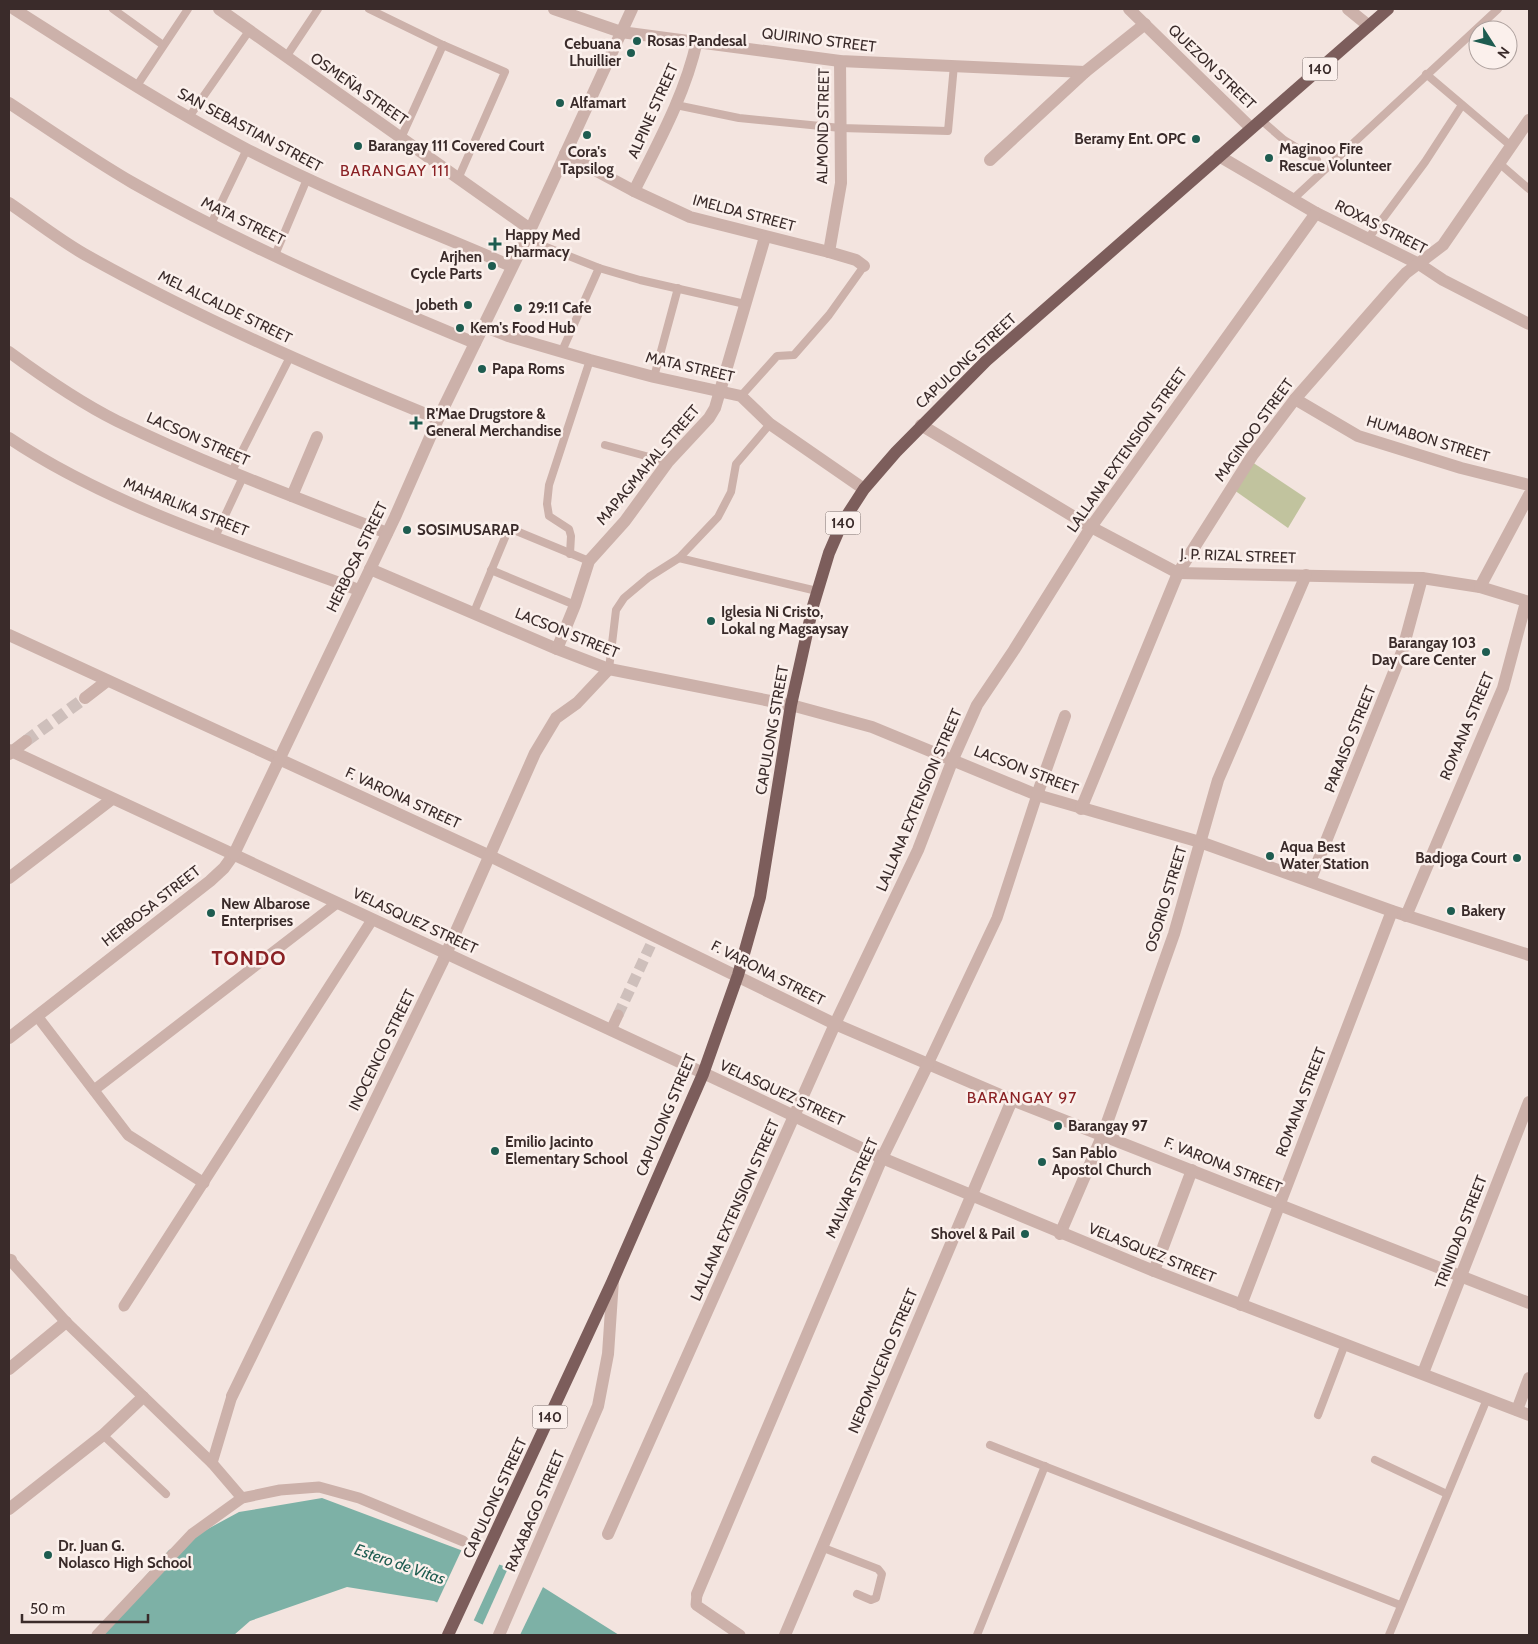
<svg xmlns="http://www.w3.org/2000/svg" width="1538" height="1644" viewBox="0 0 1538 1644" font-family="Cabin,sans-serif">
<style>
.green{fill:#c1c39e}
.water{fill:#7db1a6}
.pier{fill:#f3e4df}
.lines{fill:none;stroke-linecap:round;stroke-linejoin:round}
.pedestrian-tunnel{stroke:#cebfbb;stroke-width:11;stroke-dasharray:11 5.5;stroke-linecap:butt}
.minor-tunnel{stroke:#cebfbb;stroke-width:12;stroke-dasharray:12 6;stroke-linecap:butt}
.service{stroke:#ccb1aa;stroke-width:8}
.pedestrian{stroke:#ccb1aa;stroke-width:11}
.minor{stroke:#ccb1aa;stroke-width:12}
.tertiary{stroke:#ccb1aa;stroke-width:12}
.primary{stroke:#7c5d5b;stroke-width:12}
.poi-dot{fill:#1e5c50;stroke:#fbf0ec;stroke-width:2}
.labels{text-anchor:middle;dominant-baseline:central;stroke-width:5;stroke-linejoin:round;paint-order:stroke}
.shield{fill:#fbf0ec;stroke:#746664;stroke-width:1}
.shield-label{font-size:14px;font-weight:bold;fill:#3a2b2a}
.street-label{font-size:15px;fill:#3a2b2a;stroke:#fbf0ec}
.poi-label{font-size:15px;font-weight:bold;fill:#3a2b2a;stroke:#fbf0ec;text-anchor:start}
.neighbourhood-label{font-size:16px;letter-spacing:1px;fill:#8a2124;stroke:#fbf0ec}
.water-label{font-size:16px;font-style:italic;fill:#1e5c50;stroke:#fbf0ec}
.district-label{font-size:20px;font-weight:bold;letter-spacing:1px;fill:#8a2124;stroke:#fbf0ec}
</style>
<rect width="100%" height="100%" fill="#f3e4df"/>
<!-- green -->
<path class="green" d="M 1252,462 L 1306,498 L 1288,528 L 1234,490 Z"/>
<!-- water -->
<path class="water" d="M 322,1498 L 519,1572 L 619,1635 L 504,1635 L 434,1601 L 347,1587 L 250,1621 L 234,1635 L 92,1635 L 169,1550 L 239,1512 Z"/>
<!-- pier -->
<g class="pier">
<path d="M 462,1549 L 500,1563 L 473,1622 L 436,1605 Z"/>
<path d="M 509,1566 L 520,1570 L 544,1585 L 520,1635 L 503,1635 L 482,1626 Z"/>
</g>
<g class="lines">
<!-- pedestrian-tunnel -->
<path class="pedestrian-tunnel" d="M 618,1015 L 652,942"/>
<!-- minor-tunnel -->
<path class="minor-tunnel" d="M 26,741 L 85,698"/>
<!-- service -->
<g class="service">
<path d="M 113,9 L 163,45"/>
<path d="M 369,9 L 443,45 L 505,72 L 458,179"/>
<path d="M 286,57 L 318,9"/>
<path d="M 1426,74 L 1511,146"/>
<path d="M 136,87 L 188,9"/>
<path d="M 676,105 L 739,118 L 841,128 L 948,131 L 954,65"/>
<path d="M 189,117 L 249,31"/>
<path d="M 1261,120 L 1284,140 L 1317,160"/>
<path d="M 401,138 L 443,45"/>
<path d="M 1500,164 L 1529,189"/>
<path d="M 1292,200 L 1498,9"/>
<path d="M 211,224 L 247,149"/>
<path d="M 526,239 L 599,268 L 640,280 L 745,304"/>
<path d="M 1367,240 L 1425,162 L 1462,105"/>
<path d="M 275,255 L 307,179"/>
<path d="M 562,351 L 599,268"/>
<path d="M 654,377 L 678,288"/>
<path d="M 741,396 L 777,356 L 794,355 L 829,315 L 864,266"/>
<path d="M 605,445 L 668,462"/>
<path d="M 231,473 L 290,357"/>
<path d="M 215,537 L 243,477"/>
<path d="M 570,554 L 571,536 L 569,529 L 549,516 L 547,504 L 549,485 L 590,360"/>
<path d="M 679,558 L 817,591"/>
<path d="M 491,570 L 575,605"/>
<path d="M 474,612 L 509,528 L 589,561"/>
<path d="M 609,669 L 616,610 L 624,598 L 649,577 L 679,558 L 718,517 L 731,492 L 736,464 L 770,424"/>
<path d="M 1318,1415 L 1345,1344"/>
<path d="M 103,1435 L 166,1494"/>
<path d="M 990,1445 L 1400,1605"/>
<path d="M 1375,1460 L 1447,1494"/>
<path d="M 821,1547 L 878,1569 L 882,1574 L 876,1598 L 871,1600 L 857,1594"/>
<path d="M 977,1635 L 1045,1466"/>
<path d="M 1389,1635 L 1487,1399"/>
</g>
<!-- pedestrian -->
<g class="pedestrian">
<path d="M 37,1016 L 128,1135 L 204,1183"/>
<path d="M 611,1030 L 618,1015"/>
<path d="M 928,1064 L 997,918 L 1037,795"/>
<path d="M 94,1090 L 337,903"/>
<path d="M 9,1259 L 66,1322 L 212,1463 L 242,1498"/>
<path d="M 124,1306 L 372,920"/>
<path d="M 212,1463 L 232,1396"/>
<path d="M 697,1594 L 696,1605 L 740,1635"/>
<path d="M 97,1635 L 192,1534 L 242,1498 L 280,1490 L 319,1487 L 359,1498 L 463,1541"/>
</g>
<!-- minor -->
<g class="minor">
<path d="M 14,9 C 91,58 167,108 248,150 C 333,194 423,228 511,266"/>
<path d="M 219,9 L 530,229"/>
<path d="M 554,9 L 621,32 L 840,61 L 1085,72"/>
<path d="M 1129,9 L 1251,128"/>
<path d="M 1348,9 L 1369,26"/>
<path d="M 9,103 C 50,130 90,158 133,183 C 242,245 359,295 475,343"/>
<path d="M 565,154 L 634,191 L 690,217 L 829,252 L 856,260 L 864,266"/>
<path d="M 1219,156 L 1316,213 L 1419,264 L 1443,280 L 1529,324"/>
<path d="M 990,160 L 1085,72 L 1145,24"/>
<path d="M 634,191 C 658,143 685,95 697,41"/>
<path d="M 9,203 C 34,220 58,239 84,254 C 196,317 319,371 438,419"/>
<path d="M 829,252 L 841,183 L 840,61"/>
<path d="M 483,326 L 508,336 L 590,360 L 654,377 L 741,396 L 770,424 L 864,489"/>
<path d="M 9,352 C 43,377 79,402 117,421 C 205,464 297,498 387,533"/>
<path d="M 1295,399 L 1358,436 L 1461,468 L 1529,485"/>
<path d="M 921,425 L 1091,527 L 1178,573 L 1422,578 L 1480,587 L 1529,602"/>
<path d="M 9,438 C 112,507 242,547 359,590"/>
<path d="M 292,496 L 317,437"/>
<path d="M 370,569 L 557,649 L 609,669 L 791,705 L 872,727 L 1037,795 L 1200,842 L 1392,911 L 1529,955"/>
<path d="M 1480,587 L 1529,495"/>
<path d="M 9,635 L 490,856 L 835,1024 L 1012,1100 L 1529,1303"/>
<path d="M 557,649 L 575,605 L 589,561 L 625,521 L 668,462 L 709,418 L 715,408 L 765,237"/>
<path d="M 85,698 L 107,681"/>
<path d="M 9,754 L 26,741"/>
<path d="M 1037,795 L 1065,716"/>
<path d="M 1081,809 L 1178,573 L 1252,456 L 1295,399 L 1394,286 L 1406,273 L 1443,245 L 1529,120"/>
<path d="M 9,878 L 112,799"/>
<path d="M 1310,881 L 1402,652 L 1422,578"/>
<path d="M 1406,916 L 1503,688 L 1526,602"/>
<path d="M 9,1038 L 210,881 L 224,868 L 234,854"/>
<path d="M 1060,1234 L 1103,1134 L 1174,934 L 1218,780 L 1306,575"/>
<path d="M 9,1262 L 11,1260"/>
<path d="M 1154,1271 L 1192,1170"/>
<path d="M 1241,1305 L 1392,911"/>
<path d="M 9,1369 L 66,1322"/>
<path d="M 1423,1373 L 1529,1102"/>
<path d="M 232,1396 L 442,963 L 535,753 L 556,718 L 577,703 L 609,669"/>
<path d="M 9,1509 L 103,1435 L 143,1397"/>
<path d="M 608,1534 L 835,1024 L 918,850 L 953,759 L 977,705 L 1014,650 L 1091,527 L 1316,213"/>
<path d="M 697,1594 L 882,1158 L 928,1064"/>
<path d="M 785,1635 L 1012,1100"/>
</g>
<!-- tertiary -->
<g class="tertiary">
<path d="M 9,750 L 744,1092 L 882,1158 L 1154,1271 L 1529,1415"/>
<path d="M 234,854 L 395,517 L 438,419 L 526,239 L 632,9"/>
<path d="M 1517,1410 L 1529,1378"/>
<path d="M 499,1635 L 598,1406 L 608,1354 L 613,1280"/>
</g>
<!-- primary -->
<path class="primary" d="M 448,1635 L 613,1280 L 703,1074 L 738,975 L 760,897 L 791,705 L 813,606 L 829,553 L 842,523 L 864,489 L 896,452 L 986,361 L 1388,9"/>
</g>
<!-- markers -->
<g class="poi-dot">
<circle cx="637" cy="41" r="5"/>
<circle cx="631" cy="53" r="5"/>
<circle cx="560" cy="103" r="5"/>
<circle cx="587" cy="135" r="5"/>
<circle cx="1196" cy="139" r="5"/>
<circle cx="358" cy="146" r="5"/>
<circle cx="1269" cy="158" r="5"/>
<path d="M492.5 236.5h5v5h5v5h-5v5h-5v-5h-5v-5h5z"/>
<circle cx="492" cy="266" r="5"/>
<circle cx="468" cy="305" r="5"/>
<circle cx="518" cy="308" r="5"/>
<circle cx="460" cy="328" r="5"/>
<circle cx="482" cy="369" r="5"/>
<path d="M413.5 415.5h5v5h5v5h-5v5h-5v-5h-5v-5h5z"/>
<circle cx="407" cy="530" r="5"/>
<circle cx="711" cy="621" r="5"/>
<circle cx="1486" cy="652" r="5"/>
<circle cx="1270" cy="856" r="5"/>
<circle cx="1517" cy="858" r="5"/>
<circle cx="1451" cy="911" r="5"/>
<circle cx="211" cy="913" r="5"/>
<circle cx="1058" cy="1126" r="5"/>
<circle cx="495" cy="1151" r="5"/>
<circle cx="1042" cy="1162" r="5"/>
<circle cx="1025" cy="1234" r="5"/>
<circle cx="48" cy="1555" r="5"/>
</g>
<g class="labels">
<!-- shield labels -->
<g class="shield">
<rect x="1302.5" y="57.5" width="35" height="23" rx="4"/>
<rect x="825.5" y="511.5" width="35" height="23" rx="4"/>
<rect x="532.5" y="1405.5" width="35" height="23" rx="4"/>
</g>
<g class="shield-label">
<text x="1320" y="69">140</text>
<text x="843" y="523">140</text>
<text x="550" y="1417">140</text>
</g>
<!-- street labels -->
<g class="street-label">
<text transform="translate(819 40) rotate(7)">QUIRINO STREET</text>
<text transform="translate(1212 67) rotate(44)">QUEZON STREET</text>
<text transform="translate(359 89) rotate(35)">OSMEÑA STREET</text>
<text transform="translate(653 111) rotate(-66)">ALPINE STREET</text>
<text transform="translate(823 126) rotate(-89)">ALMOND STREET</text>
<text transform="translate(250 130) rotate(28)">SAN SEBASTIAN STREET</text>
<text transform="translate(744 213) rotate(15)">IMELDA STREET</text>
<text transform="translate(243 221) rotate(26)">MATA STREET</text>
<text transform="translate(1381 227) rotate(27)">ROXAS STREET</text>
<text transform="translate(225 307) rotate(26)">MEL ALCALDE STREET</text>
<text transform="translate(966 361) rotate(-43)">CAPULONG STREET</text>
<text transform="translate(690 367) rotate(13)">MATA STREET</text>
<text transform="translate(1254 430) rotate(-54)">MAGINOO STREET</text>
<text transform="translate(198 439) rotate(24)">LACSON STREET</text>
<text transform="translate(1428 439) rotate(17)">HUMABON STREET</text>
<text transform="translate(1127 450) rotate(-55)">LALLANA EXTENSION STREET</text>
<text transform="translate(648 465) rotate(-50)">MAPAGMAHAL STREET</text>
<text transform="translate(186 507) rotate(22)">MAHARLIKA STREET</text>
<text transform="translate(1238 556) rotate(2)">J. P. RIZAL STREET</text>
<text transform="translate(357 557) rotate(-64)">HERBOSA STREET</text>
<text transform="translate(567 633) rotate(22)">LACSON STREET</text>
<text transform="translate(1467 726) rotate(-67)">ROMANA STREET</text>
<text transform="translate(772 730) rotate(-80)">CAPULONG STREET</text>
<text transform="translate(1350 739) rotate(-68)">PARAISO STREET</text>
<text transform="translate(1026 770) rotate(21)">LACSON STREET</text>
<text transform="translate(403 798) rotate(25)">F. VARONA STREET</text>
<text transform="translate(919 800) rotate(-67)">LALLANA EXTENSION STREET</text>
<text transform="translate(1166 899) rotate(-73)">OSORIO STREET</text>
<text transform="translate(151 906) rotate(-38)">HERBOSA STREET</text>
<text transform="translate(415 921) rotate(25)">VELASQUEZ STREET</text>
<text transform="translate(768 973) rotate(27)">F. VARONA STREET</text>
<text transform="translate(382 1050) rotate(-64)">INOCENCIO STREET</text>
<text transform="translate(782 1093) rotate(25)">VELASQUEZ STREET</text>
<text transform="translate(1301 1102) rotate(-69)">ROMANA STREET</text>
<text transform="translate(666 1115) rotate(-67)">CAPULONG STREET</text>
<text transform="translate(1223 1165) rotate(22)">F. VARONA STREET</text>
<text transform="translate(852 1188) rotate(-66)">MALVAR STREET</text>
<text transform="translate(735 1210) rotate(-66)">LALLANA EXTENSION STREET</text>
<text transform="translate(1461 1232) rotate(-69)">TRINIDAD STREET</text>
<text transform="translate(1152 1253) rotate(22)">VELASQUEZ STREET</text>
<text transform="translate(883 1361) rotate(-67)">NEPOMUCENO STREET</text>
<text transform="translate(495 1498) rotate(-65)">CAPULONG STREET</text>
<text transform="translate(535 1511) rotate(-67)">RAXABAGO STREET</text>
</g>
<!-- poi labels -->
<g class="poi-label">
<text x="647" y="41">Rosas Pandesal</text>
<text x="621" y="44" text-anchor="end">Cebuana<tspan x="621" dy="17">Lhuillier</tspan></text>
<text x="570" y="103">Alfamart</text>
<text x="1186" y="139" text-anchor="end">Beramy Ent. OPC</text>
<text x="368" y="146">Barangay 111 Covered Court</text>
<text x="1279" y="149">Maginoo Fire<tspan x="1279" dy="17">Rescue Volunteer</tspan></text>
<text x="587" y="152" text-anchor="middle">Cora's<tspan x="587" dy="17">Tapsilog</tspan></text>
<text x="505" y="235">Happy Med<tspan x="505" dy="17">Pharmacy</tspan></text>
<text x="482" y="257" text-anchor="end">Arjhen<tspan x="482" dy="17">Cycle Parts</tspan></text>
<text x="458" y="305" text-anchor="end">Jobeth</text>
<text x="528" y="308">29:11 Cafe</text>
<text x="470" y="328">Kem's Food Hub</text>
<text x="492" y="369">Papa Roms</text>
<text x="426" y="414">R'Mae Drugstore &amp;<tspan x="426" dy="17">General Merchandise</tspan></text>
<text x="417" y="530">SOSIMUSARAP</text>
<text x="721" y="612">Iglesia Ni Cristo,<tspan x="721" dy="17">Lokal ng Magsaysay</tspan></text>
<text x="1476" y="643" text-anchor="end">Barangay 103<tspan x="1476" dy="17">Day Care Center</tspan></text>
<text x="1280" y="847">Aqua Best<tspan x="1280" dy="17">Water Station</tspan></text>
<text x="1507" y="858" text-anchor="end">Badjoga Court</text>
<text x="221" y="904">New Albarose<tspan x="221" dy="17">Enterprises</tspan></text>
<text x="1461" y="911">Bakery</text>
<text x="1068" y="1126">Barangay 97</text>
<text x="505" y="1142">Emilio Jacinto<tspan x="505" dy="17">Elementary School</tspan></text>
<text x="1052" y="1153">San Pablo<tspan x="1052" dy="17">Apostol Church</tspan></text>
<text x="1015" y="1234" text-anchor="end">Shovel &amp; Pail</text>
<text x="58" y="1546">Dr. Juan G.<tspan x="58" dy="17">Nolasco High School</tspan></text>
</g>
<!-- neighbourhood labels -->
<g class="neighbourhood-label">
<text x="395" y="170">BARANGAY 111</text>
<text x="1022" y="1097">BARANGAY 97</text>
</g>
<!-- water labels -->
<g class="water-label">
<text transform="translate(400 1564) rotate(19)">Estero de Vitas</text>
</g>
<!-- district labels -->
<g class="district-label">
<text x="249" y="958">TONDO</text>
</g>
</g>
<!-- border -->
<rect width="1538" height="1644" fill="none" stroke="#3a2b2a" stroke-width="20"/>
<!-- north arrow -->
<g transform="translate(1493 45) rotate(126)"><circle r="24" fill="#fbf0ec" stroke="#aea19e"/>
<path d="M0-4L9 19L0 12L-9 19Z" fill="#1e5c50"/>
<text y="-8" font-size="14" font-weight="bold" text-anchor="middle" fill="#3a2b2a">N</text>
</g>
<!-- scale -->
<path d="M22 1614v8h126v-8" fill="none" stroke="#3a2b2a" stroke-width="2.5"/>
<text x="30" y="1614" font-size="15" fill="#3a2b2a" stroke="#fbf0ec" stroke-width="4" paint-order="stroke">50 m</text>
</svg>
